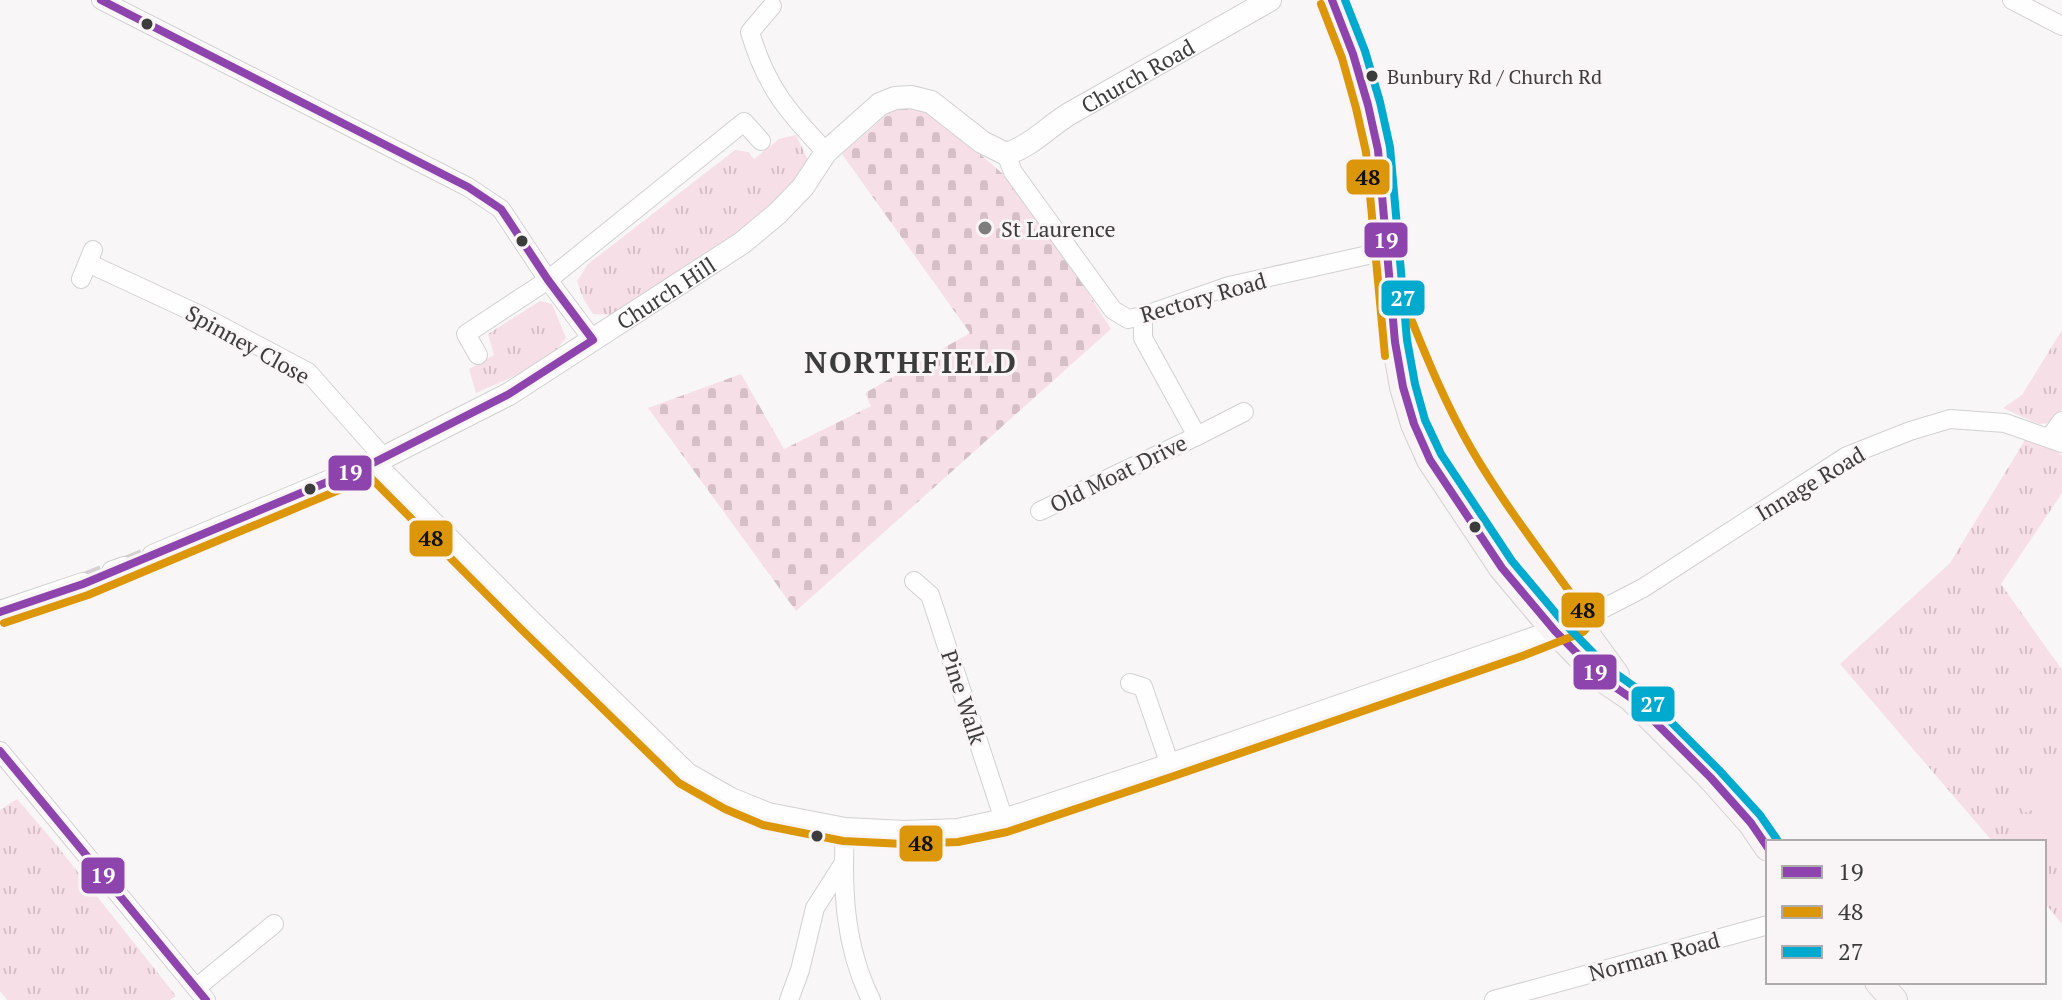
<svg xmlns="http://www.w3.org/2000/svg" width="2062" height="1000" viewBox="0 0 2062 1000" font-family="'PT Serif',serif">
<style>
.grass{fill:url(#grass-tufts)}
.cemetery{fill:url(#cemetery-stones)}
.pitch{fill:#f7dfe7}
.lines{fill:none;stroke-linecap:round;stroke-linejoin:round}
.tertiary-tunnel{stroke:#d3d1d2;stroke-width:22;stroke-dasharray:22 11;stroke-linecap:butt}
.minor-casing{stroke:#d2d1d1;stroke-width:20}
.tertiary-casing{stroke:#d2d1d1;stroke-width:24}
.secondary-casing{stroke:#d2d1d1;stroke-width:28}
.minor{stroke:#fefefe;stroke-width:18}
.tertiary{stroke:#fefefe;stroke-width:22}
.secondary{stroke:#f8f3f5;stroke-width:26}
.bus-1-casing{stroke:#f9f5f6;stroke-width:14}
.bus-2-casing{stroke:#f9f5f6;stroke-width:14}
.bus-3-casing{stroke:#f9f5f6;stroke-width:14}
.bus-1{stroke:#8e44ad;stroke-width:8}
.bus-2{stroke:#db9609;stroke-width:8}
.bus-3{stroke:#00a9ce;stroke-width:8}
.bus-dot{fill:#3d3c3c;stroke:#f9f5f6;stroke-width:3}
.poi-dot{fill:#7e7d7d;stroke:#f9f5f6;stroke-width:3}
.labels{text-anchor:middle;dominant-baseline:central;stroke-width:6;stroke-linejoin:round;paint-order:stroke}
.bus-label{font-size:20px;fill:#3d3c3c;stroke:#f9f5f6;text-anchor:start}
.street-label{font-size:22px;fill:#3d3c3c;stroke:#f9f5f6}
.poi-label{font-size:22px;fill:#3d3c3c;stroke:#f9f5f6;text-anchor:start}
.district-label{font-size:30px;font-weight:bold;letter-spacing:2px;fill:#3d3c3c;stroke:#f9f5f6}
.line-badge{stroke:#f9f5f6;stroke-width:3}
.badge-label{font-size:22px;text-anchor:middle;font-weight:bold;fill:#fff}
.pale-badge-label{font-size:22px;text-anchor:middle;font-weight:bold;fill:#111}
</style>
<defs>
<pattern id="grass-tufts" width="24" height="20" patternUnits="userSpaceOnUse" patternTransform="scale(2)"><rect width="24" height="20" fill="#f7dfe7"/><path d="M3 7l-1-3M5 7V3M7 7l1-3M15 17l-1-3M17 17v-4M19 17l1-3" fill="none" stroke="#d5c0c7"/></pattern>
<pattern id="cemetery-stones" width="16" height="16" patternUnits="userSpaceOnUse" patternTransform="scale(2)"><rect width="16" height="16" fill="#f7dfe7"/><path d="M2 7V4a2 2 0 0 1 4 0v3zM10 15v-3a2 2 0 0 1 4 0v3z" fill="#d5c0c7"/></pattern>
</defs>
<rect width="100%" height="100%" fill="#f8f6f7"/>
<!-- grass -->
<g class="grass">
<path d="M 796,135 L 808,160 L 797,184 L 743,232 L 616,315 L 593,314 L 583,298 L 577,281 L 588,264 L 735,150 L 748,152 L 754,159 L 779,139 Z"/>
<path d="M 540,301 L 552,304 L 566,338 L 546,362 L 476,393 L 469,369 L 494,355 L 488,334 Z"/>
<path d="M 2062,330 L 2062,409 L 2052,423 L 2038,424 L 2003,408 L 2022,395 Z"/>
<path d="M 1433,425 L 1502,533 L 1492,539 L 1442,458 L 1429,426 Z"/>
<path d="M 2025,440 L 2048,447 L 2062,455 L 2062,493 L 2001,584 L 2062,670 L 2062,924 L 2044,902 L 2044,842 L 1993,842 L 1840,664 L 1950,563 Z"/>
<path d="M 17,799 L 54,842 L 176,996 L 170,1000 L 7,1000 L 0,991 L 0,810 Z"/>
</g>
<!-- cemetery -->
<path class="cemetery" d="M 910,106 L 932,112 L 1012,182 L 1032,205 L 1111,329 L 796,611 L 648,408 L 741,374 L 784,449 L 871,406 L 865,393 L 970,333 L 842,154 L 892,110 Z"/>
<!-- pitch -->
<g class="pitch">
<path d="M 2062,773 L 2062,801 L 2023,813 L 2015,788 Z"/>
<path d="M 2062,814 L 2062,842 L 2044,847 L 2044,842 L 2032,842 L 2026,825 Z"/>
</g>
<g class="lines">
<!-- tertiary-tunnel -->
<g class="tertiary-tunnel">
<path d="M 124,568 L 153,556"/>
<path d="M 83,584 L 113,572"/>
</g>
<!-- minor casing -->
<g class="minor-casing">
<g id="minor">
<path d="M 101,0 L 468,187 L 501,209 L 548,280 L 593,340"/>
<path d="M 2012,0 L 2062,26"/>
<path d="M 772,6 L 750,32 C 766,87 788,112 826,152"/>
<path d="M 1006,154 L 1013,172 L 1113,310 L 1128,319 L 1143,316 L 1229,286 L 1386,251"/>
<path d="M 88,263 L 202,316 L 308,372 L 384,458"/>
<path d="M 81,279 L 93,250"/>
<path d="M 1143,316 L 1143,338 L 1197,436 L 1244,412"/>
<path d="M 478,355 L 466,334 L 548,280 L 744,122 L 761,141"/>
<path d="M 2049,438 L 2062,421"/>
<path d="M 1040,511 L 1197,436"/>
<path d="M 914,581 L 930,595 L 1004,820"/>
<path d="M 1577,622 L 1643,588 L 1847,456 L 1910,431 L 1950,419 L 2005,423 L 2062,443"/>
<path d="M 1130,683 L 1143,687 L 1170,765"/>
<path d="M 0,751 L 206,1000"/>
<path d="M 845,829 C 842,889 844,945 871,1000"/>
<path d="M 196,988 L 274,924"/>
<path d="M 789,1000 L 800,970 L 815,908 L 843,864"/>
<path d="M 1494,1000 L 1768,925"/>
</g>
</g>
<!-- tertiary casing -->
<g class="tertiary-casing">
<g id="tertiary">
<path d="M 373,463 L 528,619 L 687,774 L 731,799 L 768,814 L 845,829 L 905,832 L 958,830 L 1004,820 L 1170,765 L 1555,631"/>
<path id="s1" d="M 153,556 L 373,463 L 509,394 L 742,243 L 778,213 L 803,187 L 826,152 L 880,104 L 895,98 L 911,97 L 931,102 L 982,142 L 1006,154 C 1030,147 1048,127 1069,114 C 1136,76 1203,38 1270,0"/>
<path d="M 113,572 L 124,568"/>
<path d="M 0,612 L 83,584"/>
</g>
</g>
<!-- secondary casing -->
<g class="secondary-casing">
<g id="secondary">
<path d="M 1332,0 L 1353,54 L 1368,105 L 1378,150 L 1395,342 L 1403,387 L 1414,424 L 1430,460 L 1502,568 L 1555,631 L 1600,677 L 1631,698 L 1711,778 L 1751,823 L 1768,848"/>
<path d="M 1405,336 L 1420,373 L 1450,435 L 1477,480 L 1509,528 L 1616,675"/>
<path d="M 1878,982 L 1894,1000"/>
</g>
</g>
<!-- minor -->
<use href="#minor" class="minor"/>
<!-- tertiary -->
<use href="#tertiary" class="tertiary"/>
<!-- secondary -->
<use href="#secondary" class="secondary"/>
<!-- bus-1 casing -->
<g class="bus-1-casing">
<g id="bus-1">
<path d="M 1332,0 L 1353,54 L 1368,105 L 1378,150 L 1395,342 L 1403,387 L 1414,424 L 1430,460 L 1502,568 L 1555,631 L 1600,677 L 1631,698 L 1711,778 L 1751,823 L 1768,848"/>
<path d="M 0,612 L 83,584 L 373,463 L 509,394 L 593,340 L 548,280 L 501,209 L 468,187 L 101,0"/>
<path d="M 0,751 L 206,1000"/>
</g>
</g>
<!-- bus-2 casing -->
<g class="bus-2-casing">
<g id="bus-2">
<path d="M 1321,4 L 1342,58 L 1356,108 L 1366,152 L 1385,356"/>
<path d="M 4,623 L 88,595 L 370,477 L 520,628 L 679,783 L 725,809 L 763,825 L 843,841 L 904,844 L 958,842 L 1007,832 L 1174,776 L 1525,655 L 1581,633 C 1588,629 1590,623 1587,616 C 1548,561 1506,508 1472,450 C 1444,402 1424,351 1403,299"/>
</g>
</g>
<!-- bus-3 casing -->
<g class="bus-3-casing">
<path id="bus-3" d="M 1345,0 L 1365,51 L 1380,102 L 1390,147 L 1407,340 L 1415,384 L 1425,420 L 1441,454 L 1512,561 L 1564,623 L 1608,668 L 1639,690 L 1719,770 L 1760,815 L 1778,841"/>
</g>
<!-- bus-1 -->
<use href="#bus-1" class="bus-1"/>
<!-- bus-2 -->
<use href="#bus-2" class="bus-2"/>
<!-- bus-3 -->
<use href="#bus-3" class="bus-3"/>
</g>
<!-- markers -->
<g class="bus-dot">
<circle cx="147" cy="24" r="7"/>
<circle cx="1372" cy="76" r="7"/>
<circle cx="522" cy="241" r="7"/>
<circle cx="310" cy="489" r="7"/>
<circle cx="1475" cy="527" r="7"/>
<circle cx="817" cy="836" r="7"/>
</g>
<circle class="poi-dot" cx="985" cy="228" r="8"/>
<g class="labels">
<!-- bus labels -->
<g class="bus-label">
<text x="1387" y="76">Bunbury Rd / Church Rd</text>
</g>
<!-- street labels -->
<g class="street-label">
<text stroke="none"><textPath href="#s1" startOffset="1164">Church Road</textPath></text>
<text stroke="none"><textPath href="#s1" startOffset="578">Church Hill</textPath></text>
<text transform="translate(1203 297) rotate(-16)">Rectory Road</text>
<text transform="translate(248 344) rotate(29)">Spinney Close</text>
<text transform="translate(1118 473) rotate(-26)">Old Moat Drive</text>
<text transform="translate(1810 483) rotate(-31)">Innage Road</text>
<text transform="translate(964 697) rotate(72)">Pine Walk</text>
<text transform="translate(1654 956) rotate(-15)">Norman Road</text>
</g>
<!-- poi labels -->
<g class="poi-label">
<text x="1001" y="228">St Laurence</text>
</g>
<!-- district labels -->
<g class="district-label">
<text x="911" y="362">NORTHFIELD</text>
</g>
</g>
<g class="line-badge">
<rect x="1345" y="158" width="46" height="38" rx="8" fill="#db9609"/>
<rect x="1363" y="221" width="46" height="38" rx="8" fill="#8e44ad"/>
<rect x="1380" y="279" width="46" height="38" rx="8" fill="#00a9ce"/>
<rect x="327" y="454" width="46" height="38" rx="8" fill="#8e44ad"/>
<rect x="408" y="519" width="46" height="39" rx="8" fill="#db9609"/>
<rect x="1560" y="591" width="46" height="38" rx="8" fill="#db9609"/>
<rect x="1572" y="653" width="46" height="38" rx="8" fill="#8e44ad"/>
<rect x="1630" y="685" width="46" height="38" rx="8" fill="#00a9ce"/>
<rect x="898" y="824" width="46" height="39" rx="8" fill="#db9609"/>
<rect x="80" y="856" width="46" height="39" rx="8" fill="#8e44ad"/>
</g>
<g class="badge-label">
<text x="1386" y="248">19</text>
<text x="1403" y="306">27</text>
<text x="350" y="480">19</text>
<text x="1595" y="680">19</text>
<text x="1653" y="712">27</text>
<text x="103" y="883">19</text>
</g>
<g class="pale-badge-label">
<text x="1368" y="185">48</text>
<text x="431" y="546">48</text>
<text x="1583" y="618">48</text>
<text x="921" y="851">48</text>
</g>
<!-- legend -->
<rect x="1766" y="840" width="280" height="144" fill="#f9f5f6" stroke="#aeabac" stroke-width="2"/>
<rect x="1782" y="866" width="40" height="12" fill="#8e44ad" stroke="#aeabac" stroke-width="2"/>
<text x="1838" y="880" font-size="24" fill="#3d3c3c">19</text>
<rect x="1782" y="906" width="40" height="12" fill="#db9609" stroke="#aeabac" stroke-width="2"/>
<text x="1838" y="920" font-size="24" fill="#3d3c3c">48</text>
<rect x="1782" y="946" width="40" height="12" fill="#00a9ce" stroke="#aeabac" stroke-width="2"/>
<text x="1838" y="960" font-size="24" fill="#3d3c3c">27</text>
</svg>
